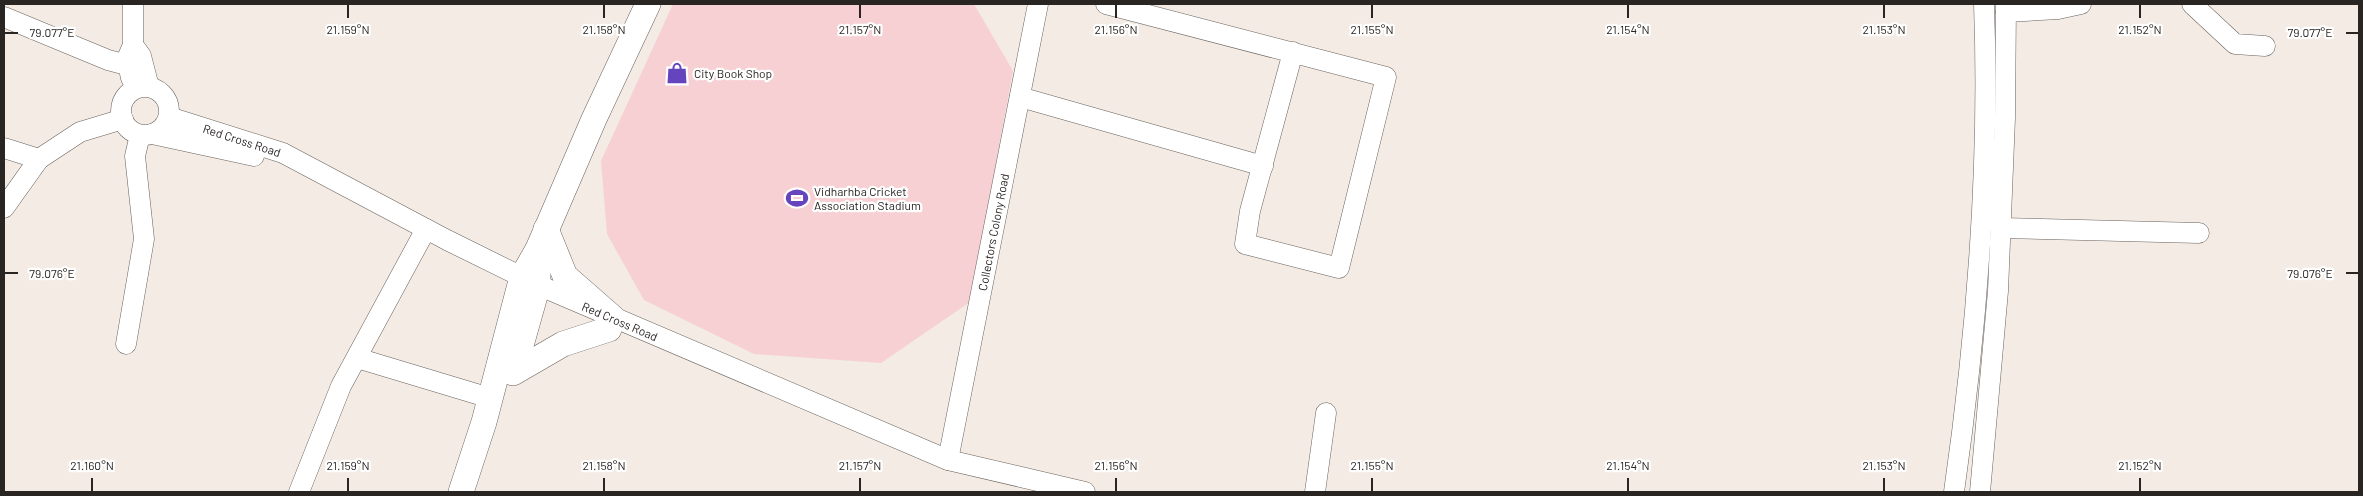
<svg xmlns="http://www.w3.org/2000/svg" width="2363" height="496" viewBox="0 0 2363 496" font-family="Barlow,sans-serif">
<style>
.green{fill:#f7d0d4}
.lines{fill:none;stroke-linecap:round;stroke-linejoin:round}
.minor-casing{stroke:#69625d;stroke-width:21}
.major-casing{stroke:#69625d;stroke-width:26}
.minor{stroke:#fff;stroke-width:20}
.major{stroke:#fff;stroke-width:25}
.ticks{fill:none;stroke:#282523;stroke-width:2}
.labels{text-anchor:middle;dominant-baseline:central;stroke-width:4.5;stroke-linejoin:round;paint-order:stroke}
.poi-label{font-size:12px;fill:#282523;stroke:#fff;text-anchor:start}
.street-label{font-size:12px;fill:#282523;stroke:#fff}
.ticks-label{font-size:12px;text-anchor:middle;fill:#282523;stroke:#fff;stroke-width:4.5;stroke-linejoin:round;paint-order:stroke}
</style>
<rect width="100%" height="100%" fill="#f3ebe4"/>
<!-- green -->
<path class="green" d="M 673,4 L 974,4 L 1013,71 L 970,302 L 881,363 L 754,354 L 644,300 L 607,234 L 601,161 Z"/>
<g class="lines">
<!-- minor casing -->
<g class="minor-casing">
<g id="minor">
<path d="M 1106,4 C 1199,28 1292,52 1386,77 L 1339,268 L 1245,244 L 1250,211 L 1293,52"/>
<path d="M 2192,4 L 2235,44 L 2265,46"/>
<path d="M 2006,12 L 2058,9 L 2081,4"/>
<path d="M 4,17 L 108,60 L 127,65"/>
<path d="M 133,45 L 141,56 L 149,87"/>
<path d="M 131,78 L 127,59 L 133,45 L 133,4"/>
<circle cx="145" cy="111" r="24"/>
<path d="M 1020,97 L 1263,166"/>
<path d="M 169,117 L 283,153 L 447,240 L 538,285 L 948,460 L 1085,492"/>
<path d="M 152,134 L 254,156"/>
<path d="M 4,148 L 39,159"/>
<path d="M 4,208 L 39,159 L 80,132 L 123,119"/>
<path d="M 2001,228 L 2199,233"/>
<path d="M 126,344 L 144,239 L 135,156 L 140,135"/>
<path d="M 357,358 L 490,398"/>
<path d="M 948,460 L 1038,4"/>
<path d="M 299,492 L 341,386 L 426,229"/>
<path d="M 1315,492 L 1326,413"/>
<path d="M 1954,492 C 1977,331 1990,167 1984,4"/>
<path d="M 1980,492 L 1998,291 L 2005,118 L 2006,4"/>
</g>
</g>
<!-- major casing -->
<g class="major-casing">
<g id="major">
<path d="M 546,229 L 565,276 L 613,318"/>
<path d="M 516,363 L 538,285 L 538,254"/>
<path d="M 513,373 L 563,344 L 609,329"/>
<path d="M 461,492 L 484,422 L 522,277 L 538,249 L 594,119 L 648,4"/>
</g>
</g>
<!-- minor -->
<use href="#minor" class="minor"/>
<!-- major -->
<use href="#major" class="major"/>
</g>
<!-- ticks -->
<path class="ticks" d="M 348,5 L 348,18M 604,5 L 604,18M 860,5 L 860,18M 1116,5 L 1116,18M 1372,5 L 1372,18M 1628,5 L 1628,18M 1884,5 L 1884,18M 2140,5 L 2140,18M 5,33 L 18,33M 2346,33 L 2358,33M 5,273 L 18,273M 2346,273 L 2358,273M 92,478 L 92,491M 348,478 L 348,491M 604,478 L 604,491M 860,478 L 860,491M 1116,478 L 1116,491M 1372,478 L 1372,491M 1628,478 L 1628,491M 1884,478 L 1884,491M 2140,478 L 2140,491"/>
<!-- icons -->
<defs>
<g id="shop-bare" transform="scale(1.725)"><path d="M-5-2.5h2.3a2.7 3.5 0 0 1 5.4 0H5L5.5 6h-11ZM-1.5-2.5h3a1.5 2.3 0 0 0-3 0Z" fill="#6544bd" stroke="#fff" stroke-width="2.5" paint-order="stroke"/></g>
<g id="stadium-bare" transform="scale(1.725)"><path d="M0-5a6.5 5 0 1 0 0 10a6.5 5 0 1 0 0-10ZM-3.5-1.8h7v3.6h-7Z" fill="#6544bd" stroke="#fff" stroke-width="2.5" paint-order="stroke"/></g>
</defs>
<g fill-rule="evenodd">
<use href="#shop-bare" x="677" y="73"/>
<use href="#stadium-bare" x="797" y="198"/>
</g>
<g class="labels">
<!-- poi labels -->
<g class="poi-label">
<text x="694" y="73">City Book Shop</text>
<text x="814" y="191">Vidharhba Cricket<tspan x="814" dy="14">Association Stadium</tspan></text>
</g>
<!-- street labels -->
<g class="street-label">
<text transform="translate(242 140) rotate(18)">Red Cross Road</text>
<text transform="translate(993 232) rotate(-79)">Collectors Colony Road</text>
<text transform="translate(620 321) rotate(23)">Red Cross Road</text>
</g>
</g>
<g class="ticks-label">
<text x="348" y="34">21.159°N</text>
<text x="604" y="34">21.158°N</text>
<text x="860" y="34">21.157°N</text>
<text x="1116" y="34">21.156°N</text>
<text x="1372" y="34">21.155°N</text>
<text x="1628" y="34">21.154°N</text>
<text x="1884" y="34">21.153°N</text>
<text x="2140" y="34">21.152°N</text>
<text x="2310" y="37">79.077°E</text>
<text x="52" y="37">79.077°E</text>
<text x="2310" y="278">79.076°E</text>
<text x="52" y="278">79.076°E</text>
<text x="92" y="470">21.160°N</text>
<text x="348" y="470">21.159°N</text>
<text x="604" y="470">21.158°N</text>
<text x="860" y="470">21.157°N</text>
<text x="1116" y="470">21.156°N</text>
<text x="1372" y="470">21.155°N</text>
<text x="1628" y="470">21.154°N</text>
<text x="1884" y="470">21.153°N</text>
<text x="2140" y="470">21.152°N</text>
</g>
<!-- border -->
<rect width="2363" height="496" fill="none" stroke="#282523" stroke-width="10"/>
</svg>
